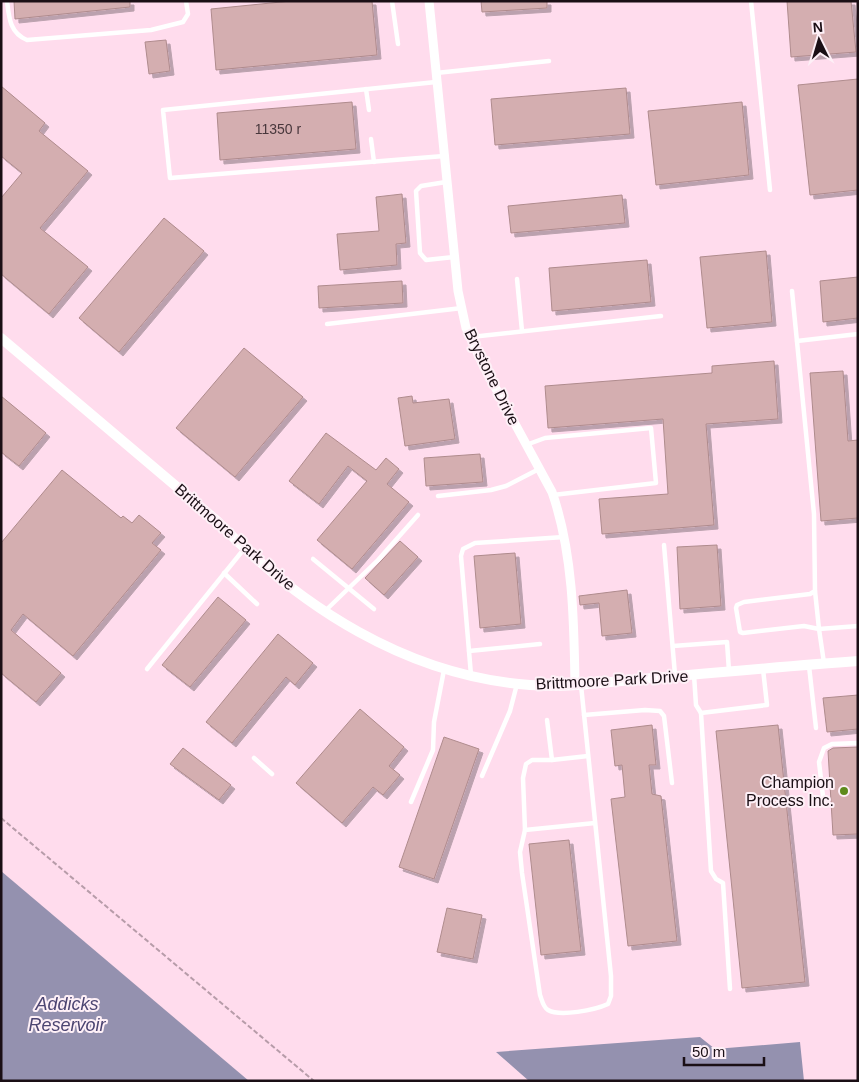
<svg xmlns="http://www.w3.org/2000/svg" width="859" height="1082" viewBox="0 0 859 1082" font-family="Arial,sans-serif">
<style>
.water{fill:#9491af}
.building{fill:#d4aeb0;stroke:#af8b8d;filter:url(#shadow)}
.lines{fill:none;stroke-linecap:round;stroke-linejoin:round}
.path{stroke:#b79ca9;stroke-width:2;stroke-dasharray:5 2.5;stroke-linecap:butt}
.service{stroke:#fff;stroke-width:4.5}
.minor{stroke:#fff;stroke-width:9}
.tertiary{stroke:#fff;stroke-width:10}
.poi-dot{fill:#5d8a1b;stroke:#fef0f7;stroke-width:2}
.labels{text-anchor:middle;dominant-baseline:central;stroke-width:4;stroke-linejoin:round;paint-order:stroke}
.number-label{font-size:14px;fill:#48373c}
.street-label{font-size:16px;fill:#1a0f15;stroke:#fef0f7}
.poi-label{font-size:16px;fill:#1a0f15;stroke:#fef0f7;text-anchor:end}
.water-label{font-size:18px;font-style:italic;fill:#4c4572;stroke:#fef0f7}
</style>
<defs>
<filter id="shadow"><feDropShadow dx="4" dy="4" stdDeviation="0" flood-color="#0004"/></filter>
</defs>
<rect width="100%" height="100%" fill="#ffdced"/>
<!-- water -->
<g class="water">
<path d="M 1,871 L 249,1081 L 1,1081 Z"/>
<path d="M 700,1037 L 715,1049 L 800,1042 L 804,1081 L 529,1081 L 496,1052 Z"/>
</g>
<!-- building -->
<g class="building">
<path d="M 14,1 L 130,1 L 130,7 L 15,19 Z"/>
<path d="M 291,1 L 372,1 L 377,55 L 216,70 L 211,9 Z"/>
<path d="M 481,1 L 547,1 L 547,8 L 482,12 Z"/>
<path d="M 787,1 L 851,1 L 856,52 L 791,57 Z"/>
<path d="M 166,40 L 170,71 L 149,74 L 145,42 Z"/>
<path d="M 858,79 L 858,190 L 810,195 L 798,85 Z"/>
<path d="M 1,86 L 45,123 L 39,131 L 88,171 L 40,228 L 88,267 L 49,314 L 1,274 L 1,198 L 22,173 L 1,156 Z"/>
<path d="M 626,88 L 630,134 L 495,145 L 491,99 Z"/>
<path d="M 352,102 L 356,149 L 220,160 L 217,113 Z"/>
<path d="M 742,102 L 749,175 L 656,185 L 648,111 Z"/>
<path d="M 402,194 L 406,243 L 396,244 L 397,265 L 340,270 L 337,234 L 379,231 L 376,197 Z"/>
<path d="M 622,195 L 625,223 L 511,233 L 508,206 Z"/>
<path d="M 164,218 L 204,251 L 119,352 L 79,318 Z"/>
<path d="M 766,251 L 772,322 L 707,328 L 700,257 Z"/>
<path d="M 647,260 L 651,302 L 552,311 L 549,268 Z"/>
<path d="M 858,277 L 858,318 L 823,322 L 820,281 Z"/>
<path d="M 402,281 L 403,303 L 319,308 L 318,286 Z"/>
<path d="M 244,348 L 303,397 L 235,477 L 176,428 Z"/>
<path d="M 774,361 L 778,419 L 706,424 L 714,525 L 602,534 L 599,499 L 668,494 L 663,419 L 548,428 L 545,386 L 712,373 L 712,366 Z"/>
<path d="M 843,371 L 848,441 L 858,440 L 858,518 L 821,521 L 810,373 Z"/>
<path d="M 1,396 L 46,433 L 19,466 L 1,452 Z"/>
<path d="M 412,396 L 413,403 L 449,399 L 455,439 L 405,446 L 398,398 Z"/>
<path d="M 326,433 L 376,470 L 386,458 L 399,469 L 387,484 L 409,502 L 352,569 L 317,540 L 367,481 L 348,466 L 319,504 L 289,481 Z"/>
<path d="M 480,454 L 483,482 L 426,486 L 424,458 Z"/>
<path d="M 62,470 L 121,518 L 123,516 L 132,523 L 139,515 L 161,533 L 152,543 L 161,550 L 73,656 L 23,614 L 11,630 L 61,673 L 36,702 L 1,673 L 1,543 Z"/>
<path d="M 400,541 L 418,557 L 384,595 L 365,578 Z"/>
<path d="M 717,545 L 721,606 L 680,609 L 677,547 Z"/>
<path d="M 515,553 L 521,624 L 480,628 L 474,556 Z"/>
<path d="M 627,590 L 632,633 L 602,636 L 599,603 L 580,605 L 579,596 Z"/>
<path d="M 218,597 L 246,620 L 190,687 L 162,665 Z"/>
<path d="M 278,634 L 313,663 L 295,685 L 286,677 L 232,743 L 206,722 Z"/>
<path d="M 858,695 L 858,729 L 827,732 L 823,698 Z"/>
<path d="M 360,709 L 404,747 L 389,766 L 400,775 L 383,795 L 373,787 L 342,823 L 296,783 Z"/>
<path d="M 652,725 L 656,765 L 649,765 L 652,794 L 661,796 L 677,941 L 628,946 L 611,799 L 625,797 L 622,765 L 615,766 L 611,730 Z"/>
<path d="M 778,725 L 805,982 L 742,988 L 716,731 Z"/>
<path d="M 444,737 L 479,749 L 434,879 L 399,867 Z"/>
<path d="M 858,747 L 858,834 L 833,835 L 828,751 L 833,748 Z"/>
<path d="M 183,748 L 231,785 L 219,800 L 170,764 Z"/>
<path d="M 569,840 L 581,951 L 541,955 L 529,844 Z"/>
<path d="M 447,908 L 482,915 L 473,959 L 437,952 Z"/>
</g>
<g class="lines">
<!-- path -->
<path class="path" d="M 1,818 L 314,1081"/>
<!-- service -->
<g class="service">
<path d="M 7,1 C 9,18 10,33 27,40 L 151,30 L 183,22 L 188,14 L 186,1"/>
<path d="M 392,1 L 398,44"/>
<path d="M 751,1 L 770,190"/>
<path d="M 436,73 L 549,61"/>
<path d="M 436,82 L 163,110 L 170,178 L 444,156"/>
<path d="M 366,89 L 369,110"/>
<path d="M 371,139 L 374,162"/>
<path d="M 446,182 L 421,186 L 416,191 L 420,253 L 426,260 L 454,257"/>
<path d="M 517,279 L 522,331"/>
<path d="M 792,291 L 814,514 L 815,591 L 810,594 L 744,602 L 737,605 L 736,608 L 740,632 L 743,633 L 804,626 L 819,629 L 824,663"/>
<path d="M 327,324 L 462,308"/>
<path d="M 471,337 L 661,316"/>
<path d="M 797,341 L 858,334"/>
<path d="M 526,445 L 545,438 L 651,428 L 656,483 L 553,495"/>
<path d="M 438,496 L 491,490 L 506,486 L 539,469"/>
<path d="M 664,545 L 675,675"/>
<path d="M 313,559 L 374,609"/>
<path d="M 224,573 L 257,604"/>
<path d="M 815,591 L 819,629 L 858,626"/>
<path d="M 325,611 L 378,560 L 418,515"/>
<path d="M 673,646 L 727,642 L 729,671"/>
<path d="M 469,651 L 540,644"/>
<path d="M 809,666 L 816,728"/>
<path d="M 147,669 L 244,549"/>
<path d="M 471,675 L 461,556 L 463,549 L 475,543 L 564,537"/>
<path d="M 694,675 L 696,705 L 701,713 L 767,705 L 763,669"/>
<path d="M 581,685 L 611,976 L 611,996 L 608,1004 C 595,1010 560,1017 548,1010 C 543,1007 542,1000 540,995 L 522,873 L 520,852 L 525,830 L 595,823"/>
<path d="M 701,713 L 711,871 L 716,879 L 723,883 L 730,989"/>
<path d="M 584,715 L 645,710 L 660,711 L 664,716 L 672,783"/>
<path d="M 547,720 L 552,760 L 588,756"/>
<path d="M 254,758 L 272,774"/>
<path d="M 482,776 L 510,711 L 517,684"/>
<path d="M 411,802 L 433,750 L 434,722 L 444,670"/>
<path d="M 824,805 L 819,762 L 824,748 L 832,744 L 858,743"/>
<path d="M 525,830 L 523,778 L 526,764 L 532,760 L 552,760"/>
</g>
<!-- minor -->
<path class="minor" d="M 429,1 L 458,291 L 466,328 L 482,363 L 552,492 C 573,552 574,621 575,684"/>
<!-- tertiary -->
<path class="tertiary" d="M 1,338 L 216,520 C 300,607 407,676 530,685 C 567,688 606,682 643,679 C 715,673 786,666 858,661"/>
</g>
<!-- markers -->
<circle class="poi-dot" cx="844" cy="791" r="5"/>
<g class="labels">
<!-- number labels -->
<g class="number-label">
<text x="278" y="129">11350 r</text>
</g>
<!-- street labels -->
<g class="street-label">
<text transform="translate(492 377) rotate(64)">Brystone Drive</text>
<text transform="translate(235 537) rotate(41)">Brittmoore Park Drive</text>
<text transform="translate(612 680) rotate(-3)">Brittmoore Park Drive</text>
</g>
<!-- poi labels -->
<g class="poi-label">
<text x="834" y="782">Champion<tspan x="834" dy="18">Process Inc.</tspan></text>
</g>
<!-- water labels -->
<g class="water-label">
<text x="67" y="1004">Addicks<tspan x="67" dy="21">Reservoir</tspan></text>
</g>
</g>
<!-- border -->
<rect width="859" height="1082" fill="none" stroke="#1a0f15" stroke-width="5"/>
<!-- north arrow -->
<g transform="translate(819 40) rotate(355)" stroke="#fef0f7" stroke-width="4" paint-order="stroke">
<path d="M0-4L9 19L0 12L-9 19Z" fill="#1a0f15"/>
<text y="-8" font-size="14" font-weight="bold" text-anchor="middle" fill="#1a0f15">N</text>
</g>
<!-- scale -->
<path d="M684 1057v8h80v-8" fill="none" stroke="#1a0f15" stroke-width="2.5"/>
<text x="692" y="1057" font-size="15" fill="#1a0f15" stroke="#fef0f7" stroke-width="4" paint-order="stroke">50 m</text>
</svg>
